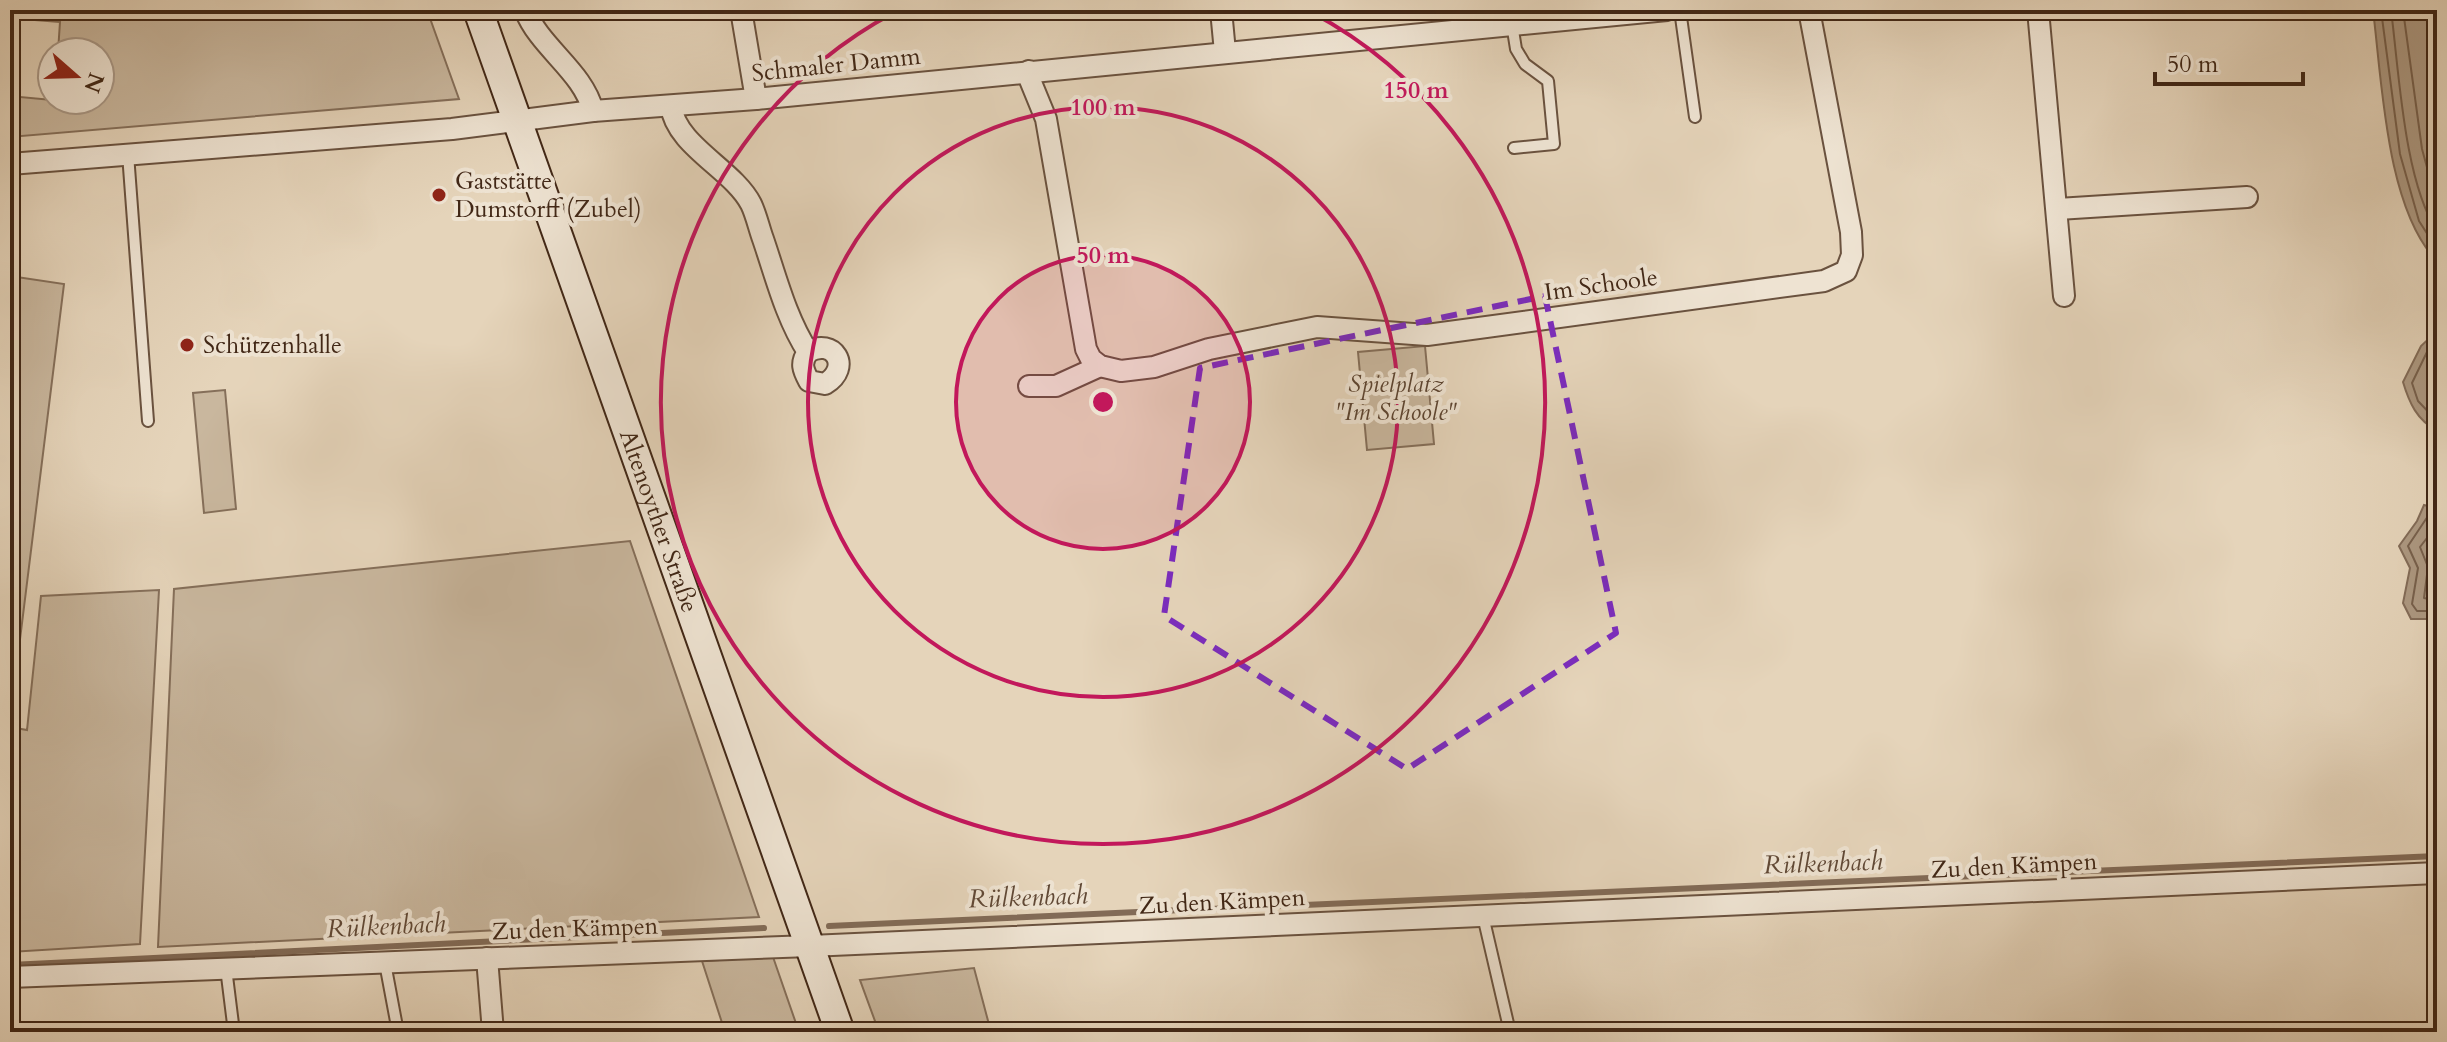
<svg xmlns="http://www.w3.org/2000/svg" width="2447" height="1042" viewBox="0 0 2447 1042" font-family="Cardo,serif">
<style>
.green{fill:#c9b79e;stroke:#856f5a;stroke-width:2}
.water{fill:#ad9982;stroke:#826b57;stroke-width:2}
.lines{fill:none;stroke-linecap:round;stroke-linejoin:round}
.shore{stroke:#77604c;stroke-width:2}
.stream{stroke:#826b57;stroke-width:6}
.lane-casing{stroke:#6a523f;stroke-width:14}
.street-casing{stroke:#6a523f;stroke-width:24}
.secondary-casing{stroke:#412716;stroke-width:32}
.lane{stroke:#eee3d2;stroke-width:10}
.street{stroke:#eee3d2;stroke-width:20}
.secondary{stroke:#eee3d2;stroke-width:28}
.marked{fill:none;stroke:#7b2cbf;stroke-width:6;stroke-dasharray:16 10;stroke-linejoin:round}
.ring{fill:none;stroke:#c2185b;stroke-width:4}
.poi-dot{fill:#8f2418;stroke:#eee3d2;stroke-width:3}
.labels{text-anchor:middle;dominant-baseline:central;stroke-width:8;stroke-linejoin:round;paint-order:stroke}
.street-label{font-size:24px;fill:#412716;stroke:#eee3d2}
.poi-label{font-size:24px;fill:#412716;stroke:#eee3d2;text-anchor:start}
.park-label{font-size:24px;font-style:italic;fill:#5c4431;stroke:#eee3d2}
.water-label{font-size:26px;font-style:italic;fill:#614936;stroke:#eee3d2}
.centre{fill:#c2185b;stroke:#eee3d2;stroke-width:4}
.ring-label{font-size:24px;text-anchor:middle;font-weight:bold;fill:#c2185b;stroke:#eee3d2;stroke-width:8;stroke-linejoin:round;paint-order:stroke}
</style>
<rect width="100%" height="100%" fill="#e5d4ba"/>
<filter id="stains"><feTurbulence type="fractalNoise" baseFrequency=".0025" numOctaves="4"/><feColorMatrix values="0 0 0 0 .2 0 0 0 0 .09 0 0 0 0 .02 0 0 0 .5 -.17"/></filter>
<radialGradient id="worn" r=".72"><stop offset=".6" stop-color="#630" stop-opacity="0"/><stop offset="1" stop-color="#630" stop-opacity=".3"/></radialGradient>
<!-- green -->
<g class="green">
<path d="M 10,10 L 427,10 L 459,99 L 10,137 L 10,96 L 52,100 L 100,100 L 100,52 L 58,52 L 60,22 L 10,18 Z"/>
<path d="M 10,276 L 64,284 L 11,712 L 10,712 Z"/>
<path d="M 1425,346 L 1434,444 L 1367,450 L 1358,352 Z"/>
<path d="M 225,390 L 236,509 L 204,513 L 193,393 Z"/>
<path d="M 630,541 L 759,917 L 158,947 L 174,589 Z"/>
<path d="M 159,590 L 140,944 L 10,952 L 10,727 L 27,730 L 41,596 Z"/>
<path d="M 773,957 L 799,1032 L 725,1032 L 702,961 Z"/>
<path d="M 974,968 L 991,1032 L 879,1032 L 860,980 Z"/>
</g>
<!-- water -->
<g class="water">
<path d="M 2373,10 L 2437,10 L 2437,261 C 2386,209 2382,81 2373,10 Z"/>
<path d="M 2437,327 L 2437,430 C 2417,421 2409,402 2403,382 L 2421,346 L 2435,333 Z"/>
<path d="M 2424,505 L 2437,508 L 2437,619 L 2411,619 L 2403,603 L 2410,568 L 2399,546 L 2417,521 Z"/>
</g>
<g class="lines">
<!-- shore -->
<g class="shore">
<path d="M 2381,10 L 2400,154 L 2419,221 L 2437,249"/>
<path d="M 2391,10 C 2399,71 2404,181 2437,231"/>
<path d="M 2403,10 L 2422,149 L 2437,204"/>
<path d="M 2437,342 L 2427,352 L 2412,383 L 2418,401 L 2437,421"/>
<path d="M 2437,515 L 2428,516 L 2408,546 L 2418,568 L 2412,604 L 2417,611 L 2437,611"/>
<path d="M 2437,525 L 2420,547 L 2428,567 L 2424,598 L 2437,601"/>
</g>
<!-- stream -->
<g class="stream">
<path d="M 1210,909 L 2437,856"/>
<path d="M 829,926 L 1182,910"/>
<path d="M 10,965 L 764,928"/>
</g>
<!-- lane casing -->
<g class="lane-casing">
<g id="lane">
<path d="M 1680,10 L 1695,117"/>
<path d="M 1512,24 L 1516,49 L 1525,64 L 1548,81 L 1554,144 L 1514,148"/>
<path d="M 128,154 L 148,421"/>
<path d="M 1483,916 L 1510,1032"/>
<path d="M 385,963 L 398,1032"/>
<path d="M 226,968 L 234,1032"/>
</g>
</g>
<!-- street casing -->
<g class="street-casing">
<g id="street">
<path d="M 525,10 C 540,48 583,71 593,111"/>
<path d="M 741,10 L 756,99"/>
<path d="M 1221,10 L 1225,52"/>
<path d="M 2038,10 L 2064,296"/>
<path d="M 1029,71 L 1030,80 L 1046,119 L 1086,349 L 1091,359 L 1100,366 L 1121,371 L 1154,367 L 1209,349 L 1317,327 L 1427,335 L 1824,281 L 1846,271 L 1852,255 L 1851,232 L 1809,10"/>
<path d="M 671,106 C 676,146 733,169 751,204 C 756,214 759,228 763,239 C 776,277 786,318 808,352 C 833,337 853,367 825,384 L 809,381 C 803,370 800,363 808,352"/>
<path d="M 10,164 L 452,129 L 593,111 L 756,99 L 1667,10"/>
<path d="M 2058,209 L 2247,197"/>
<path d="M 1029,386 L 1056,386 L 1100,366"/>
<path d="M 487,958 L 493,1032"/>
<path d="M 10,977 L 810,946 L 2437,873"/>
</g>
</g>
<!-- secondary casing -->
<g class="secondary-casing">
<g id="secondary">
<path id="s1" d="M 478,10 L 840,1032"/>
</g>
</g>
<!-- lane -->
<use href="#lane" class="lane"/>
<!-- street -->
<use href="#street" class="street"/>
<!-- secondary -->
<use href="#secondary" class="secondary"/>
</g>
<!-- marked area -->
<path class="marked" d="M 1545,296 L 1616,633 L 1407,769 L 1164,616 L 1200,368 Z"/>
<!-- distance rings -->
<circle cx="1103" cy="402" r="147" fill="#c2185b" fill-opacity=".12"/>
<g class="ring">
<circle cx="1103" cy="402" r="147"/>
<circle cx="1103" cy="402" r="295"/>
<path d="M1311 12A442 442 0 1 1 895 12"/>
</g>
<!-- markers -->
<g class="poi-dot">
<circle cx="439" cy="195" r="8"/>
<circle cx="187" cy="345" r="8"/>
</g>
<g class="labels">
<!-- street labels -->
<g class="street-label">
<text transform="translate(836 65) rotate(-6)">Schmaler Damm</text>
<text transform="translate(1601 285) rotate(-8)">Im Schoole</text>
<text stroke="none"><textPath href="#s1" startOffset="542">Altenoyther Straße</textPath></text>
<text transform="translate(2014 866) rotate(-3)">Zu den Kämpen</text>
<text transform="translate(1222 902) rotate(-3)">Zu den Kämpen</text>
<text transform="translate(575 929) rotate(-2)">Zu den Kämpen</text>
</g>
<!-- poi labels -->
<g class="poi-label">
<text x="455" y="181">Gaststätte<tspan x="455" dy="28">Dumstorff (Zubel)</tspan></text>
<text x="203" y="345">Schützenhalle</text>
</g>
<!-- park labels -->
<g class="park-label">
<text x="1396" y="384">Spielplatz<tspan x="1396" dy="28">"Im Schoole"</tspan></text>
</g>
<!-- water labels -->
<g class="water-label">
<text transform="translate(1823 863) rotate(-2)">Rülkenbach</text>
<text transform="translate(1028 897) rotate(-2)">Rülkenbach</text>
<text transform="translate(386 926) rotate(-3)">Rülkenbach</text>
</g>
</g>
<circle cx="1103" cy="402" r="12" class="centre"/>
<g class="ring-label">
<text x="1416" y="98">150 m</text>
<text x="1103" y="115">100 m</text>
<text x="1103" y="263">50 m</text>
</g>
<!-- margin -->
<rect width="2447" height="1042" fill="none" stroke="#e5d4ba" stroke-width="40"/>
<rect x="12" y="12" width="2423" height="1018" fill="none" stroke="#412716" stroke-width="4"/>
<rect x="20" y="20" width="2407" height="1002" fill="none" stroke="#412716" stroke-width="2"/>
<!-- north arrow -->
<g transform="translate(76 76) rotate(110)"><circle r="38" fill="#eee3d2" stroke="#a99887" stroke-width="2"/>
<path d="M0-6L14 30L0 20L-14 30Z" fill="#8f2418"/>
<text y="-12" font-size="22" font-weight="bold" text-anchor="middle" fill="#412716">N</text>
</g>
<!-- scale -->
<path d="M2155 72v12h148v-12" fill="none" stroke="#412716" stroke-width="4"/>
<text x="2167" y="72" font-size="24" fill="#412716" stroke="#eee3d2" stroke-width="6" paint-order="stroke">50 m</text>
<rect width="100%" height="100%" filter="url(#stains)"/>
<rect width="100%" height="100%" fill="url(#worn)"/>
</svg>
